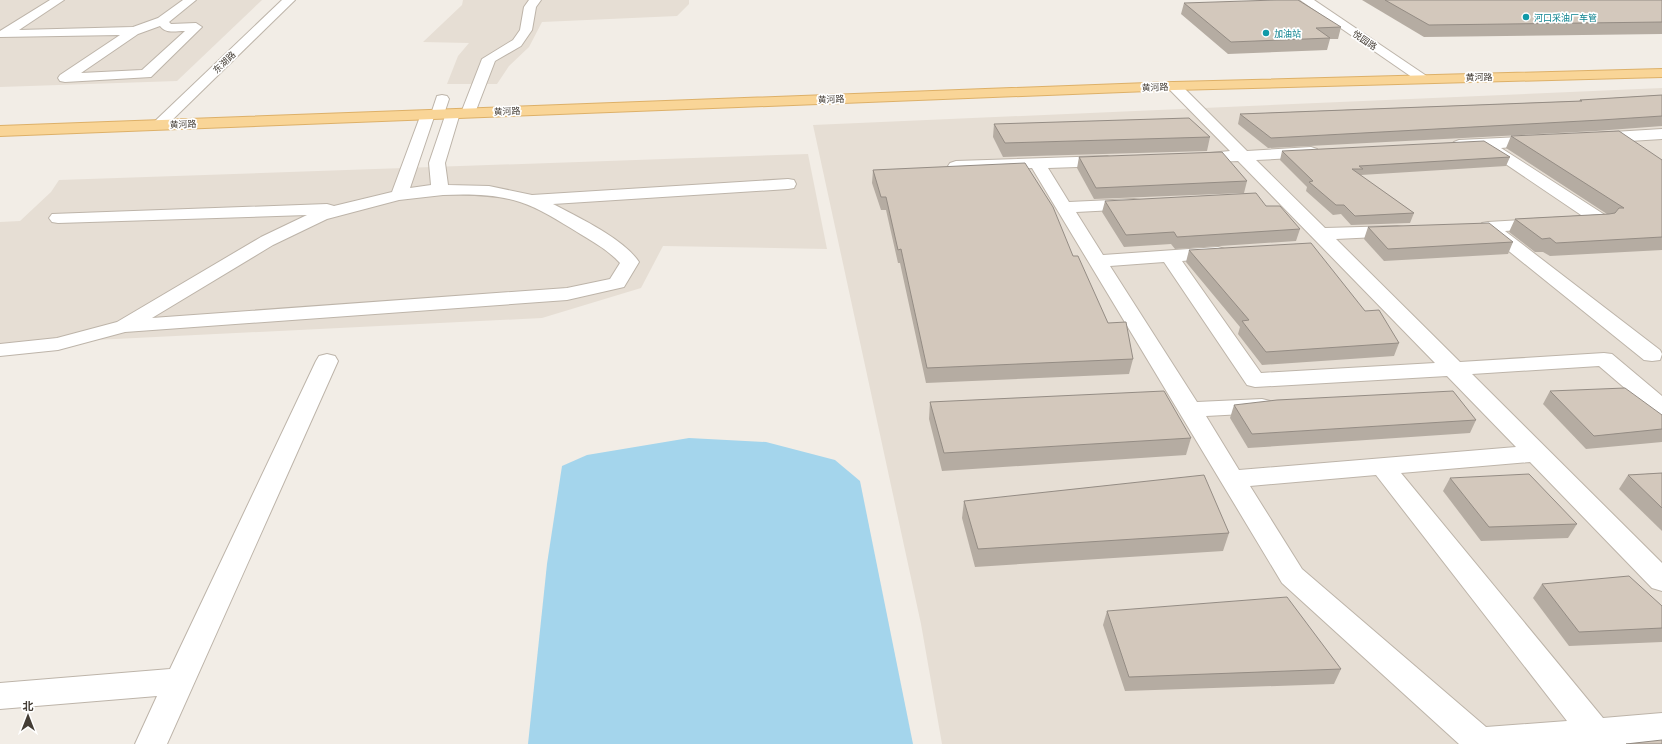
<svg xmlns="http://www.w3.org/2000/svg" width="1662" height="744" viewBox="0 0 1662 744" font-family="'PT Sans','Noto Sans SC',sans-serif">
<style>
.residential{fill:#e6ded4}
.water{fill:#a4d5ec}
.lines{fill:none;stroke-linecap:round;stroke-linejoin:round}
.minor-casing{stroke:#bdb4a9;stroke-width:2}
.major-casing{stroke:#ddb068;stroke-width:2}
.minor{fill:#fff;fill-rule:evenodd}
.major{fill:#f9d597;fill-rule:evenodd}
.wall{fill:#b5aca2}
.building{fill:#d3c8bc;stroke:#948c84}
.culture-dot{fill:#0f9aa8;stroke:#fff;stroke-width:1.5}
.labels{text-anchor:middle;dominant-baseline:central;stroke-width:3.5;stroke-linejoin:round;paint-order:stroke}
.far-culture-label{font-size:9px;fill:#0d838f;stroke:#fff;text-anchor:start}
.far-street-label{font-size:9px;fill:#443d35;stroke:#fff}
</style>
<rect width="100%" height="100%" fill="#f2ede6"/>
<!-- residential -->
<g class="residential">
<path d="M 0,0 L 262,0 L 177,81 L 0,87 Z"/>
<path d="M 463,0 L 689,0 L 689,4 L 677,16 L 542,22 L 529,47 L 509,66 L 497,84 L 447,84 L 458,56 L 469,43 L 423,42 L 462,5 Z"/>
<path d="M 1662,88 L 1662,744 L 942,744 L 921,624 L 813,125 Z"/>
<path d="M 808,154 L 827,249 L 663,246 L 641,288 L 542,318 L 95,340 L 0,351 L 0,222 L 20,221 L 51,192 L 59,180 Z"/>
</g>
<!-- water -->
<path class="water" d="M 689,438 L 766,442 L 835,460 L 860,481 L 913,744 L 528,744 L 547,564 L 562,466 L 587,455 Z"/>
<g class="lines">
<!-- minor casing -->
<g class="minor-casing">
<g id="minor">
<path d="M 50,0 L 64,0 L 19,30 L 133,27 L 158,18 L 183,0 L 196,0 L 169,22 L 171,24 L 196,23 L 202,27 L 151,77 L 65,82 L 60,81 L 58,78 L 60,75 L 120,35 L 0,37 L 0,31 ZM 160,26 C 166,34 175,31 185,31 L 142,70 L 81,73 L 138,34 Z"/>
<path d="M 282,0 L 295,0 L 164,128 L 154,128 L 152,125 L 154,122 Z"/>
<path d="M 529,0 L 541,0 L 536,7 L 532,30 L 521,46 L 495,61 L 475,113 L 473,116 L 463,116 L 461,113 L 482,59 L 513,40 L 520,30 L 524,7 Z"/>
<path d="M 1300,0 L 1314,0 L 1431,79 L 1429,82 L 1419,82 Z"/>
<path d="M 1174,82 L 1179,83 L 1247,151 L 1311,147 L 1317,149 L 1319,152 L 1317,155 L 1311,157 L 1256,160 L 1325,228 L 1397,226 L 1403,227 L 1406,231 L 1403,235 L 1397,236 L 1336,239 L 1460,362 L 1604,353 L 1612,354 L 1662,396 L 1662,415 L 1654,413 L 1599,366 L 1472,374 L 1662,563 L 1662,591 L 1652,588 L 1530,462 L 1401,473 L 1603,718 L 1662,713 L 1662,741 L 1628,744 L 1459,744 L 1282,583 L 1032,168 L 956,171 L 950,169 L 948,166 L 950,163 L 956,161 L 1107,156 L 1113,158 L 1115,161 L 1113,164 L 1107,166 L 1048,168 L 1069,202 L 1134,199 L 1140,200 L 1143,204 L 1140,208 L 1134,209 L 1076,212 L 1103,255 L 1218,247 L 1225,249 L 1227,253 L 1225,257 L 1182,261 L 1261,373 L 1435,363 L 1238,161 L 1196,163 L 1190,161 L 1188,158 L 1190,155 L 1230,151 L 1169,89 L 1167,86 L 1169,83 ZM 1164,262 L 1247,385 L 1255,387 L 1447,376 L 1516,447 L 1239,470 L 1206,416 L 1262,413 L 1270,411 L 1273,406 L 1270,401 L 1262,399 L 1197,402 L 1110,266 ZM 1376,475 L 1567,721 L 1486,727 L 1302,569 L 1250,486 Z"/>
<path d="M 442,95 L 447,96 L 449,99 L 443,117 L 434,117 L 410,188 L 431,185 L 429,163 L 446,113 L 448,110 L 458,110 L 460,113 L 445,163 L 448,185 L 489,186 L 532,195 L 788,179 L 794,180 L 796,184 L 794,188 L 788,189 L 553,204 C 578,217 624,239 639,262 L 624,287 L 567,300 L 125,332 L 58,350 L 0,356 L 0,344 L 57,338 L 117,322 L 261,237 L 307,215 L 58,223 L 52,222 L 49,218 L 52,214 L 327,204 L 334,206 L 392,192 L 421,114 L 423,111 L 432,111 L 437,96 ZM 443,195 C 468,194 496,194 520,202 C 541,209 559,221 577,232 C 592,241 608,250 620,263 L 610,279 L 567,288 L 152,318 L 273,245 L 327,219 L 399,200 Z"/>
<path d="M 1662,129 L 1662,139 L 1597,143 L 1592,141 L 1589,138 L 1592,135 L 1597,133 Z"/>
<path d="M 1539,136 L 1544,138 L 1547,141 L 1544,144 L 1501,148 L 1608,217 L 1611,221 L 1608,225 L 1583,227 L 1577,226 L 1574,222 L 1577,218 L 1584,217 L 1482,148 L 1454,148 L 1451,145 L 1454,142 L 1459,140 Z"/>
<path d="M 1541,219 L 1547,220 L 1550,224 L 1547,228 L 1505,231 L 1660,350 L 1662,354 L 1660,360 L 1652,361 L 1644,360 L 1479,227 L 1482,223 L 1488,222 Z"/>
<path d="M 327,354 L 335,356 L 338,361 L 167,744 L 135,744 L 157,696 L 0,709 L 0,683 L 170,669 L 316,361 L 319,356 Z"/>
</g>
</g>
<!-- major casing -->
<g class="major-casing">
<path id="major" d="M 1662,69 L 1662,77 L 1174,90 L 0,136 L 0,126 L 1174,82 Z"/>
</g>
<!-- minor -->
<use href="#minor" class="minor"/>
<!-- major -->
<use href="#major" class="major"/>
</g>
<!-- wall -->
<g class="wall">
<path d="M 1362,0 L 1662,0 L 1662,34 L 1424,37 Z"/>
<path d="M 1184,3 L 1341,27 L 1338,39 L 1330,39 L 1327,50 L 1228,54 L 1181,14 Z"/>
<path d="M 1662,95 L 1662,126 L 1596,131 L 1268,148 L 1238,124 L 1240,114 L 1579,101 L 1580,100 Z"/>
<path d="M 994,124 L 1210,137 L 1207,151 L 1003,157 L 993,137 Z"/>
<path d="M 1511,136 L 1662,160 L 1662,250 L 1550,256 L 1543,252 L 1535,252 L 1509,232 L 1515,219 L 1607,214 L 1506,148 Z"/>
<path d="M 1282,151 L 1510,157 L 1506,166 L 1361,175 L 1361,176 L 1414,213 L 1410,223 L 1351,225 L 1341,214 L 1333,215 L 1306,191 L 1307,187 L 1280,160 Z"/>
<path d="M 1079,157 L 1247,181 L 1244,193 L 1094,199 L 1077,168 Z"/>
<path d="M 873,170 L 1073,256 L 1108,323 L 1133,359 L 1129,374 L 926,383 L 900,263 L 898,263 L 886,210 L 881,210 L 872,183 Z"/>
<path d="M 1105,201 L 1266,206 L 1300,229 L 1296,241 L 1175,249 L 1171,244 L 1124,247 L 1102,212 Z"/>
<path d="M 1368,227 L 1513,242 L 1508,254 L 1384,261 L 1364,239 Z"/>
<path d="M 1189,250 L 1365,311 L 1399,343 L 1394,356 L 1262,365 L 1238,334 L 1240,327 L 1186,262 Z"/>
<path d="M 1550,391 L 1662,415 L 1662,442 L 1586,449 L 1543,404 Z"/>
<path d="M 930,402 L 1191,438 L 1186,455 L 942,471 L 929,419 Z"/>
<path d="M 1234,405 L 1476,420 L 1470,433 L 1248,448 L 1230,418 Z"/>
<path d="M 1662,473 L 1662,531 L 1619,489 L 1628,475 Z"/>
<path d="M 1450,478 L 1577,524 L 1568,538 L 1481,541 L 1443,491 Z"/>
<path d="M 964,501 L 1229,533 L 1223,551 L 975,567 L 962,518 Z"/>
<path d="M 1542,584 L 1662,606 L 1662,642 L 1569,646 L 1533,598 Z"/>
<path d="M 1107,611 L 1341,669 L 1334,684 L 1125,691 L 1103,625 Z"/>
</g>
<!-- building -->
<g class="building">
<path d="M 1276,0 L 1298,0 L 1341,27 L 1316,28 L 1330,38 L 1231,42 L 1184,3 Z"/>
<path d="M 1385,0 L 1662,0 L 1662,22 L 1429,25 Z"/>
<path d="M 1662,95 L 1662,116 L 1601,120 L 1271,138 L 1240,114 L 1582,101 L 1580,100 Z"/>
<path d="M 1189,118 L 1210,137 L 1005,143 L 994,124 Z"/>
<path d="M 1619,131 L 1662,160 L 1662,237 L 1556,243 L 1550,238 L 1542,239 L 1515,219 L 1609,214 L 1615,213 L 1619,208 L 1624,208 L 1511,136 Z"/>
<path d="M 1484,141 L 1510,157 L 1359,166 L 1363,169 L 1352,169 L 1414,213 L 1355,216 L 1344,205 L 1336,205 L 1309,182 L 1313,181 L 1282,151 Z"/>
<path d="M 1222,152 L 1247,181 L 1096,188 L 1079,157 Z"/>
<path d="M 1025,163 L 1053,207 L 1073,256 L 1078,256 L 1108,323 L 1126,322 L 1133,359 L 927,368 L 901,249 L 898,250 L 886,197 L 881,197 L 873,170 Z"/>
<path d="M 1256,193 L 1266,206 L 1280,206 L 1300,229 L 1177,237 L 1174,232 L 1126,235 L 1105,201 Z"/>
<path d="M 1489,223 L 1513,242 L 1388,249 L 1368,227 Z"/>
<path d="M 1311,243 L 1365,311 L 1379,310 L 1399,343 L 1266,352 L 1242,321 L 1249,320 L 1189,250 Z"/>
<path d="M 1625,388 L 1662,415 L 1662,429 L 1594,436 L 1550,391 Z"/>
<path d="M 1164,391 L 1191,438 L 944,453 L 930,402 Z"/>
<path d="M 1453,391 L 1476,420 L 1252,434 L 1234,405 L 1277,400 Z"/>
<path d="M 1662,473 L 1662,508 L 1628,475 Z"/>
<path d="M 1529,474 L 1577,524 L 1489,527 L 1450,478 Z"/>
<path d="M 1204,475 L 1229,533 L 978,549 L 964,501 Z"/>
<path d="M 1629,576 L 1662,606 L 1662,628 L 1579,632 L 1542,584 Z"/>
<path d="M 1287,597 L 1341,669 L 1129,677 L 1107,611 Z"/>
<path d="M 1662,740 L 1662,744 L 1626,744 Z"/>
</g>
<!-- markers -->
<g class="culture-dot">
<circle cx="1526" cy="17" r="4"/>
<circle cx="1266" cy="33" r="4"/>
</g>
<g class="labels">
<!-- far-culture labels -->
<g class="far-culture-label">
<text x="1534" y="17">河口采油厂车管</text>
<text x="1274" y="33">加油站</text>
</g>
<!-- far-street labels -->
<g class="far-street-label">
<text transform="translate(1365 40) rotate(34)">悦园路</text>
<text transform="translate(224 62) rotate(-44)">东湖路</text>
<text transform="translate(1479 77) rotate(-1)">黄河路</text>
<text transform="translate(1155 87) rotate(-2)">黄河路</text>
<text transform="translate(831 99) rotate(-2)">黄河路</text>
<text transform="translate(507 111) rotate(-2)">黄河路</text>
<text transform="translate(183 124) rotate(-2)">黄河路</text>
</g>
</g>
<!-- north arrow -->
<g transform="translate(28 716)" stroke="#ffffff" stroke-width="3" paint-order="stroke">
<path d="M0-3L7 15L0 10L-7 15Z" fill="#443d35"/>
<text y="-6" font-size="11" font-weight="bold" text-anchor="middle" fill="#443d35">北</text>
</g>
</svg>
